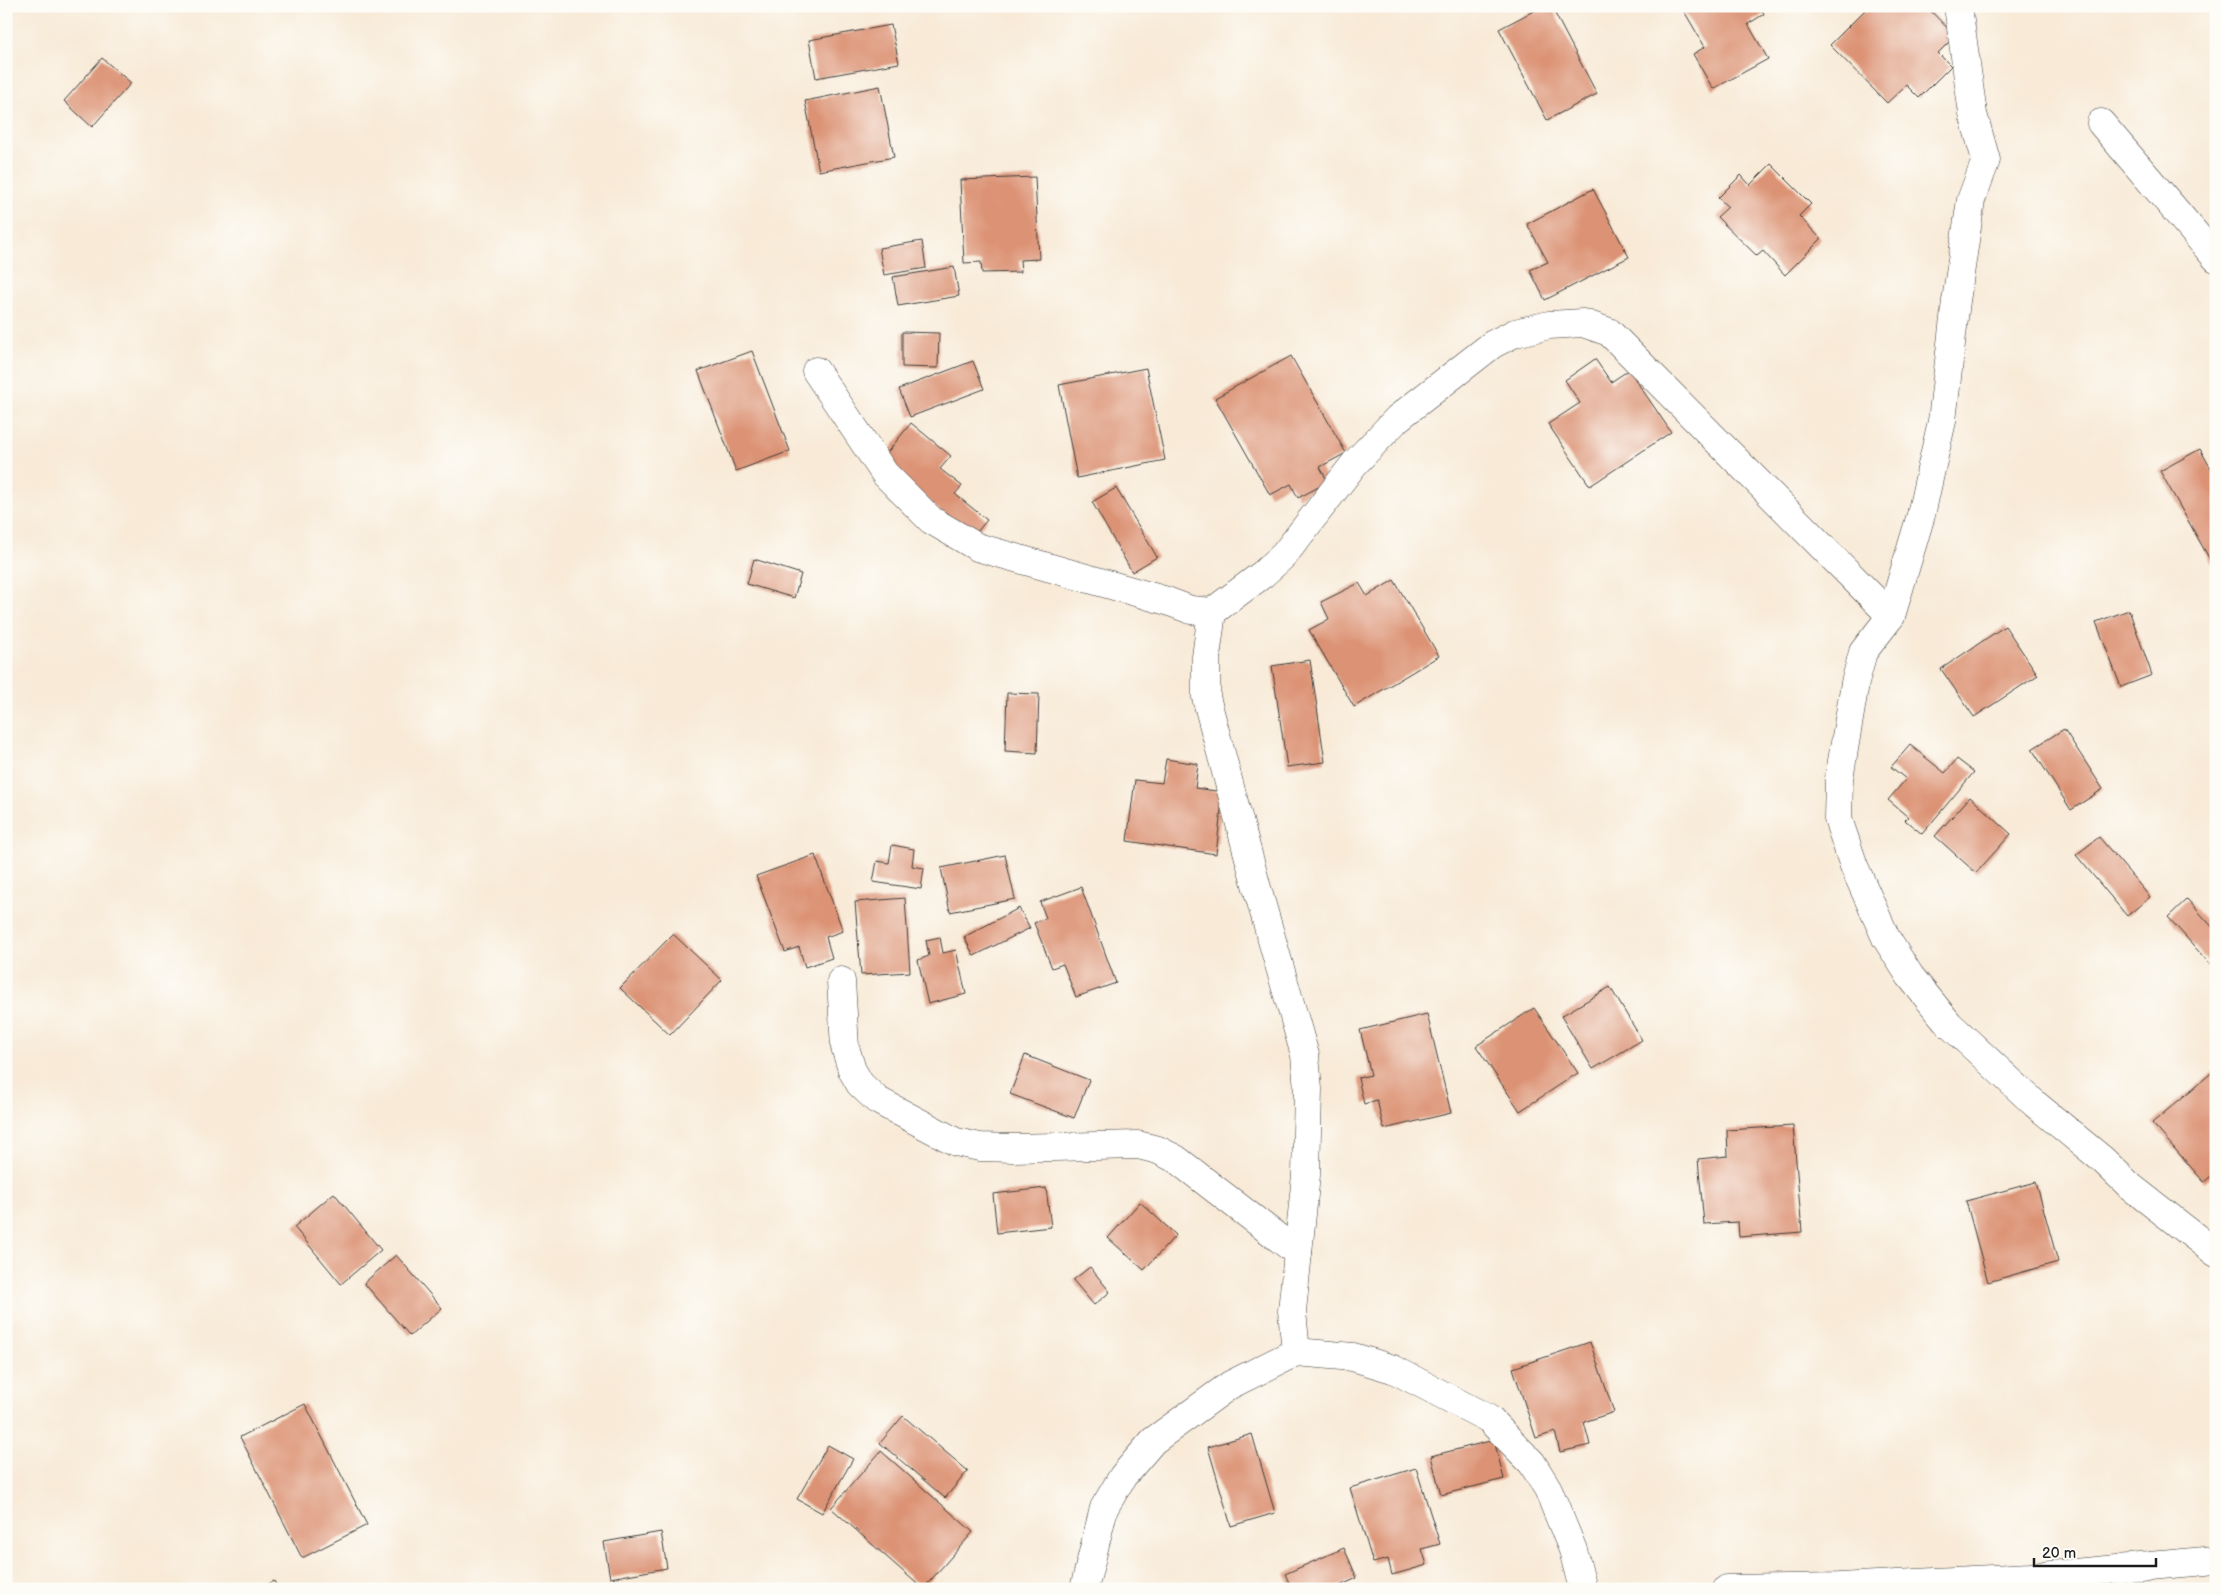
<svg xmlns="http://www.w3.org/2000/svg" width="2222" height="1595" viewBox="0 0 2222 1595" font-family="'Balsamiq Sans',sans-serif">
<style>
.building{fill:#dc9374}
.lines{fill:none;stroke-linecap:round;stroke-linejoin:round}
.street-casing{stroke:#3d3b38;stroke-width:29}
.street{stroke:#fff;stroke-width:28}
</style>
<rect width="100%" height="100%" fill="#fdfcf7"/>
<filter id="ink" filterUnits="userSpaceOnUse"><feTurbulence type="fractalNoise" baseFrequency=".02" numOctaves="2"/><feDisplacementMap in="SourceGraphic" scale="10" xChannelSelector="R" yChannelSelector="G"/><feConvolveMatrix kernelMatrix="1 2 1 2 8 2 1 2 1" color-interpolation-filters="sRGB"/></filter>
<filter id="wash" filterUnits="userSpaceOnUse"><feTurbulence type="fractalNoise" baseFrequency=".0096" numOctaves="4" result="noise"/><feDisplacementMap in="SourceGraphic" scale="20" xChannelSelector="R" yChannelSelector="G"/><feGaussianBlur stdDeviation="1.12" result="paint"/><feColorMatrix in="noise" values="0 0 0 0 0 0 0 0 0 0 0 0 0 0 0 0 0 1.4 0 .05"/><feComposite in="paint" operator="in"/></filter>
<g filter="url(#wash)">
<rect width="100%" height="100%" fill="#f8ead7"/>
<g id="blocks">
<!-- building -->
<g class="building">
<path d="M 1543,6 L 1551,6 L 1597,94 L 1547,120 L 1499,29 Z"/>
<path d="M 1681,6 L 1760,6 L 1764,14 L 1748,24 L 1768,59 L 1713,89 L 1693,54 L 1705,47 Z"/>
<path d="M 1869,6 L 1926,6 L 1955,36 L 1938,53 L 1951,66 L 1919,98 L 1906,85 L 1887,103 L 1830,45 Z"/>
<path d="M 891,25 L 899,63 L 816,78 L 809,40 Z"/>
<path d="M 102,58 L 131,83 L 92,127 L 64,101 Z"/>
<path d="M 880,86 L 894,157 L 819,171 L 805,101 Z"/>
<path d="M 1771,164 L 1811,204 L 1799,216 L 1821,239 L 1785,275 L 1763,251 L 1757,256 L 1717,217 L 1728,207 L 1718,198 L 1741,175 L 1750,185 Z"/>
<path d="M 1035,177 L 1039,259 L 1020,260 L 1021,272 L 982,273 L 981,262 L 964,263 L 960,180 Z"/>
<path d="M 1593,189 L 1629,257 L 1545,300 L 1530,270 L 1548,262 L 1527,224 Z"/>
<path d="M 922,241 L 926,268 L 884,275 L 879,248 Z"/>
<path d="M 954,267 L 959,296 L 898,306 L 893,277 Z"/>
<path d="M 902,332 L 939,333 L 938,368 L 902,367 Z"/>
<path d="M 752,351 L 790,451 L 736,471 L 698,371 Z"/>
<path d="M 1291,356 L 1346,453 L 1320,467 L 1328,482 L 1298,498 L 1291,484 L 1270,495 L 1215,398 Z"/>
<path d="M 1595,359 L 1611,382 L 1629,370 L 1671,432 L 1590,486 L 1548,424 L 1580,403 L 1565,380 Z"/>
<path d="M 973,361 L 984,389 L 910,417 L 899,389 Z"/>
<path d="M 1146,368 L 1165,460 L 1077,478 L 1059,385 Z"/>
<path d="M 911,423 L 951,456 L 940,469 L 962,486 L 955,494 L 987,520 L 971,539 L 882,459 Z"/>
<path d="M 2200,449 L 2216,478 L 2216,564 L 2213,565 L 2160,471 Z"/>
<path d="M 1116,488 L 1157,557 L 1132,572 L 1092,502 Z"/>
<path d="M 754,559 L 801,574 L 794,598 L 747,584 Z"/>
<path d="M 1394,580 L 1439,656 L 1354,707 L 1309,630 L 1329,619 L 1321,602 L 1359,583 L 1367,596 Z"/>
<path d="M 2129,610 L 2152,675 L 2121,687 L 2096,622 Z"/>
<path d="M 2005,626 L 2038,675 L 1974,717 L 1941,669 Z"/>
<path d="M 1310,660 L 1325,762 L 1287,767 L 1272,666 Z"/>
<path d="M 1007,693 L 1039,694 L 1037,753 L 1005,751 Z"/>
<path d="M 2064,729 L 2103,789 L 2071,810 L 2032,749 Z"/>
<path d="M 1910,745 L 1945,773 L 1957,759 L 1974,772 L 1922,834 L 1905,820 L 1908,817 L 1888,800 L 1906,779 L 1891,767 Z"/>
<path d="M 1166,759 L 1198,764 L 1195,788 L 1223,792 L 1216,854 L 1127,841 L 1135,780 L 1162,783 Z"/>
<path d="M 1970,797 L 2011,834 L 1976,873 L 1935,836 Z"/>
<path d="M 2099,837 L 2150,897 L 2127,916 L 2076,855 Z"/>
<path d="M 892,845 L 914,849 L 912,866 L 924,868 L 921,889 L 873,882 L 877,861 L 889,863 Z"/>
<path d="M 815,855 L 843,931 L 826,937 L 832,958 L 805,967 L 799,947 L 785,952 L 756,876 Z"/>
<path d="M 1005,855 L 1015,899 L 950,912 L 941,868 Z"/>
<path d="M 1081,887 L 1116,983 L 1076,997 L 1063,964 L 1052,968 L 1034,923 L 1046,918 L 1040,902 Z"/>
<path d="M 905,898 L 910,972 L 861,975 L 855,902 Z"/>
<path d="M 2187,899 L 2216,931 L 2216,959 L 2210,964 L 2168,917 Z"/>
<path d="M 1019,908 L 1030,928 L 974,956 L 964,937 Z"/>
<path d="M 673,934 L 722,980 L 670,1035 L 620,988 Z"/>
<path d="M 940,937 L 943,953 L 956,950 L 966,994 L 928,1004 L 918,960 L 929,956 L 926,940 Z"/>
<path d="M 1610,987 L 1642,1040 L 1593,1069 L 1561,1016 Z"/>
<path d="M 1534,1008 L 1578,1073 L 1520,1111 L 1476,1046 Z"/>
<path d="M 1427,1014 L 1451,1113 L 1384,1129 L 1377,1100 L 1364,1104 L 1358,1078 L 1371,1075 L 1360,1030 Z"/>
<path d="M 1025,1055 L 1089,1080 L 1074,1118 L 1010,1094 Z"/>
<path d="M 2216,1069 L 2216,1172 L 2204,1182 L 2152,1123 Z"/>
<path d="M 1793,1126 L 1802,1232 L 1739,1237 L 1738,1222 L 1704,1224 L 1698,1159 L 1728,1156 L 1727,1130 Z"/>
<path d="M 2036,1182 L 2058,1262 L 1988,1282 L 1966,1201 Z"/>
<path d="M 1046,1188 L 1051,1227 L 997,1233 L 993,1194 Z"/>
<path d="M 334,1193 L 381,1250 L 341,1284 L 294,1227 Z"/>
<path d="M 1140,1202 L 1176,1235 L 1144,1270 L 1108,1238 Z"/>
<path d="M 396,1255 L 442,1308 L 410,1336 L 364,1283 Z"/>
<path d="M 1090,1267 L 1110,1292 L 1094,1305 L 1073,1280 Z"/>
<path d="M 1590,1342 L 1614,1412 L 1584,1422 L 1590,1445 L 1560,1452 L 1555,1432 L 1536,1438 L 1513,1368 Z"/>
<path d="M 305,1404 L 367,1525 L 302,1558 L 240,1437 Z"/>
<path d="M 903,1416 L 968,1471 L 945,1498 L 880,1443 Z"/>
<path d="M 1252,1434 L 1275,1513 L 1231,1526 L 1208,1447 Z"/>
<path d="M 1494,1440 L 1504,1479 L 1441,1495 L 1431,1456 Z"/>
<path d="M 828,1445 L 853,1459 L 822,1513 L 797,1499 Z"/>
<path d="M 881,1451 L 973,1532 L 923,1589 L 831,1508 Z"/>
<path d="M 1416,1468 L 1440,1544 L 1422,1549 L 1427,1565 L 1392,1575 L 1388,1559 L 1373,1563 L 1350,1488 Z"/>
<path d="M 661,1532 L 667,1568 L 610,1578 L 604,1542 Z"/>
<path d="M 1344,1548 L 1357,1578 L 1333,1589 L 1292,1589 L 1285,1574 Z"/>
<path d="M 274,1581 L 278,1589 L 259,1589 Z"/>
</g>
</g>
</g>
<g filter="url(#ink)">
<use href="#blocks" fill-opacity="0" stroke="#3d3b38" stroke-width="1"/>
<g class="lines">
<!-- street casing -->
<g class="street-casing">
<g id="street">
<path d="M 1958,6 L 1973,114 L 1986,160 L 1971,200 L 1956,301 L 1942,421 L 1930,474 L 1921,515 L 1891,616 L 1863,652 L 1855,683 L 1839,779 L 1838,819 L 1854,866 L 1886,938 L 1910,976 L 1949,1024 L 2035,1104 L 2103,1160 L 2131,1187 L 2216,1253"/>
<path d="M 2101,123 L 2216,258"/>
<path d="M 816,371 L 885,474 L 931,520 L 977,547 L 1167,601 L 1191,610 L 1212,612 L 1263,574 L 1284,555 L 1355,463 L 1398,418 L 1493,344 L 1515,333 L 1549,325 L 1583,323 L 1609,332 L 1891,616"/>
<path d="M 1212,612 L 1206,657 L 1206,697 L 1257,888 L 1305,1055 L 1308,1089 L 1306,1175 L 1292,1311 L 1296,1352"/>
<path d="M 841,981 L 845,1047 L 852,1070 L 860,1084 L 877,1100 L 956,1142 L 980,1147 L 1013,1148 L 1138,1145 L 1158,1150 L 1176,1159 L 1298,1253"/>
<path d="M 1084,1589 L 1104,1508 L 1123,1476 L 1153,1441 L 1230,1385 L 1296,1352 L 1353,1357 L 1393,1369 L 1489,1419 L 1532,1463 L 1548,1489 L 1573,1550 L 1583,1589"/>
<path d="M 1727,1589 L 1839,1587 L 2030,1577 L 2216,1560"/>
</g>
</g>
<!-- street -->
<use href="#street" class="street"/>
</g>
</g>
<!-- margin -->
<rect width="2222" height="1595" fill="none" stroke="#fdfcf7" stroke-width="25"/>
<!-- scale -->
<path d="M2034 1558v8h122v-8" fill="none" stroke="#1c1c1c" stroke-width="2.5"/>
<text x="2042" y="1558" font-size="15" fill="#1c1c1c" stroke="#fdfcf7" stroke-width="4" paint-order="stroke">20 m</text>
</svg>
